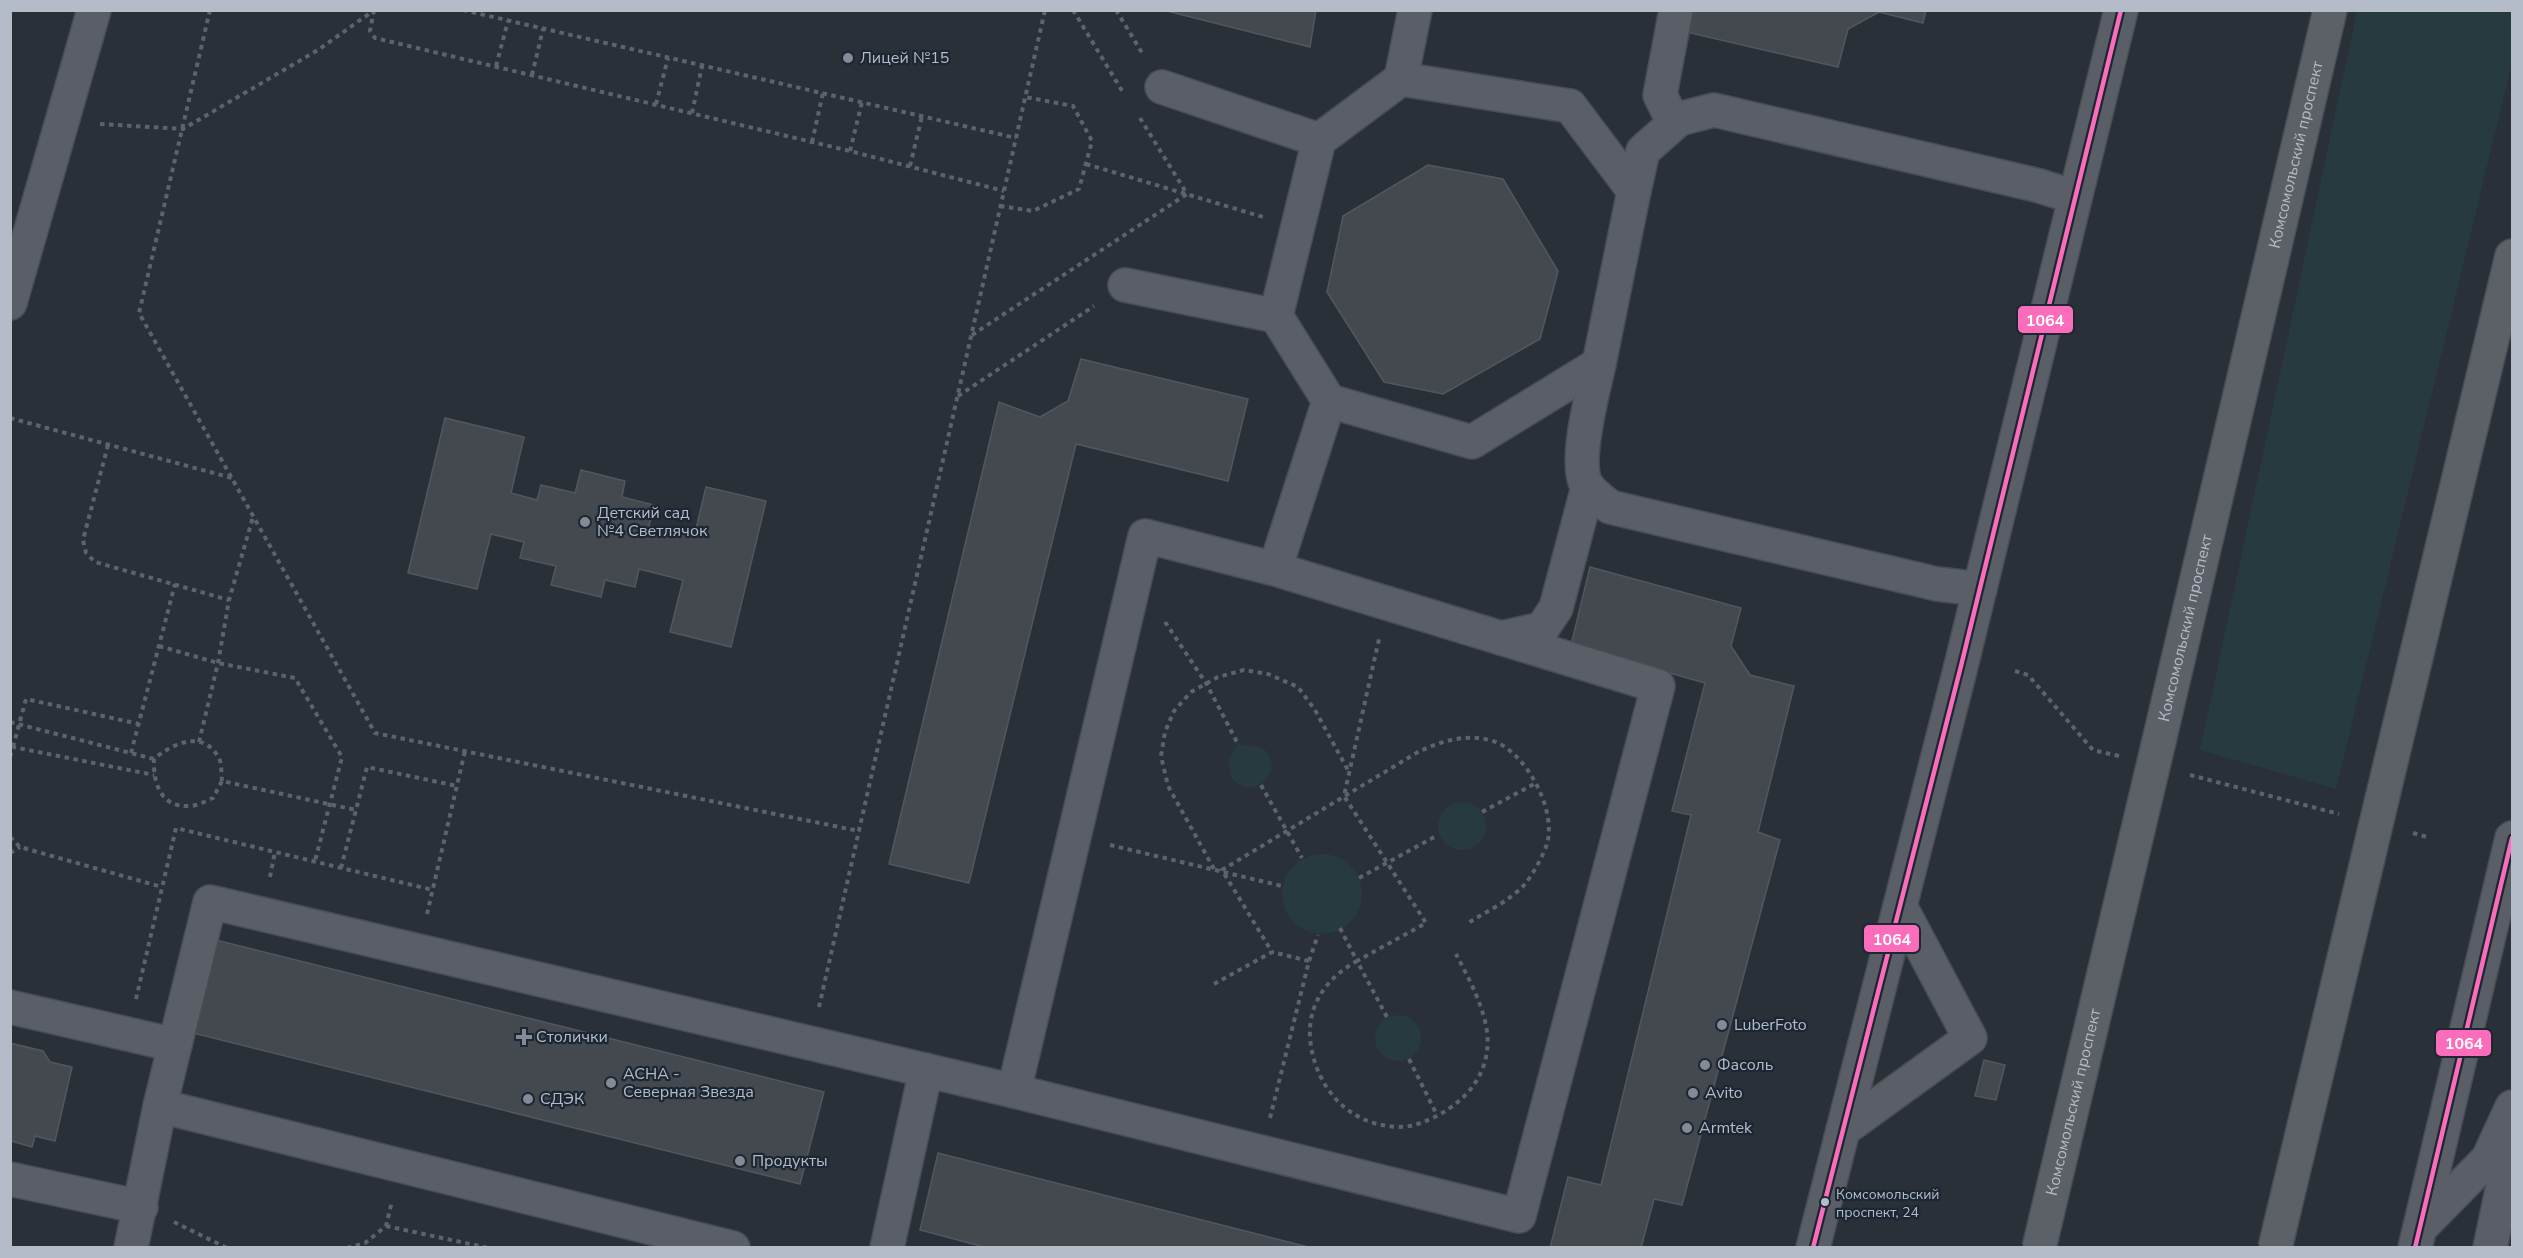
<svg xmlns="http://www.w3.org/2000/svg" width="2523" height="1258" viewBox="0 0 2523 1258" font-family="'Nunito Sans',sans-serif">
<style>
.green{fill:#273a3e}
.building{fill:#444950;stroke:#52575f;stroke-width:1.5}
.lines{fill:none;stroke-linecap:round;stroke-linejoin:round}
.minor-casing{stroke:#484c53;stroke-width:36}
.major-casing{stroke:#484c55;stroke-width:36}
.path{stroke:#5d636a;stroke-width:4;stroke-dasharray:4.5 4.5;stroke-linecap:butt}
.minor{stroke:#5a5e66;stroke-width:33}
.major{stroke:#5c6168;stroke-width:33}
.major-bridge-casing{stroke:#484c55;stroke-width:36;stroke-linecap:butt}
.major-bridge{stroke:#5c6168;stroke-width:33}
.bus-1-casing{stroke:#1d2633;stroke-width:9}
.bus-1{stroke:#fb6dba;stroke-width:4.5}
.poi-dot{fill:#848b96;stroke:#1d2633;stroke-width:2}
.bus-dot{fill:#b4bcc9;stroke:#1d2633;stroke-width:2}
.labels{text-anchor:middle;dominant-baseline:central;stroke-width:4.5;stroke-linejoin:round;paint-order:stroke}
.bus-label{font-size:14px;fill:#b4bcc9;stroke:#1d2633;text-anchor:start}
.poi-label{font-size:16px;fill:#b4bcc9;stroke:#1d2633;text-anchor:start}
.street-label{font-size:16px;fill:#b4bcc9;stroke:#1d2633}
.line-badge{stroke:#1d2633;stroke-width:2}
.badge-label{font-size:16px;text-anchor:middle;font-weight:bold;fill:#fff}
</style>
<rect width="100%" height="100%" fill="#2a3038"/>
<!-- green -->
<g class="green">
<path d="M 2357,11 L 2512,11 L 2512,63 L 2336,789 L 2200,750 Z"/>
<path d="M 1238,744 C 1257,748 1268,742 1272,767 C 1268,781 1260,788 1245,788 L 1233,780 C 1225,767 1229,756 1238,744 Z"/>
<circle cx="1462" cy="826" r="24"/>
<circle cx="1322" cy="894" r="40"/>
<circle cx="1398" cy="1038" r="23"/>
</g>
<!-- building -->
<g class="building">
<path d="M 1163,10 L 1316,10 L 1310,47 Z"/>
<path d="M 1691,10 L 1926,10 L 1923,23 L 1879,12 L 1848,29 L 1838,67 L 1686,32 Z"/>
<path d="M 1428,165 L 1503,179 L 1558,271 L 1540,339 L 1443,394 L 1384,382 L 1327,292 L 1343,216 Z"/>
<path d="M 1081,359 L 1248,399 L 1228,481 L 1076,444 L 969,883 L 889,864 L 999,402 L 1040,417 L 1068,401 Z"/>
<path d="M 445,418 L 524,437 L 511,493 L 537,500 L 541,485 L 575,493 L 581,470 L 625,481 L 622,497 L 654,505 L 649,526 L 694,537 L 706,487 L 766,501 L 731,647 L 670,632 L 683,580 L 639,569 L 635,587 L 605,580 L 601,597 L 551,585 L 556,566 L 520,558 L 524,542 L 491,534 L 477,589 L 408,573 Z"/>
<path d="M 1590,567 L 1741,608 L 1731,646 L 1750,675 L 1794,686 L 1758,832 L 1780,840 L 1682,1205 L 1654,1199 L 1641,1248 L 1550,1248 L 1568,1177 L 1601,1185 L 1691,815 L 1672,811 L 1705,683 L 1571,645 Z"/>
<path d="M 204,937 L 824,1092 L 800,1184 L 181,1030 Z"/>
<path d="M 10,1043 L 43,1051 L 50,1062 L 72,1067 L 55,1141 L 35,1136 L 32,1147 L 11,1141 L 10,1144 Z"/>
<path d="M 1984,1060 L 2005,1065 L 1996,1100 L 1975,1096 Z"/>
<path d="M 938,1153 L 1312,1248 L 988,1248 L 920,1230 Z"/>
</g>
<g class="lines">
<!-- minor casing -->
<g class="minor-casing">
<g id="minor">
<path d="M 1676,10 L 1660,95 L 1668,111 L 1679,119"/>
<path d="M 1401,79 L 1570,106 L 1634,191 L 1599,364 L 1472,442 L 1329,401 L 1276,316 L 1319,140 L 1401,79 L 1415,10"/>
<path d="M 1162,87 L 1319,140"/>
<path d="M 1634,191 L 1643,151 L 1679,119 L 1714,110 L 2036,185 L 2075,197"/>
<path d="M 1125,285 L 1276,316"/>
<path d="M 10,303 L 94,10"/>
<path d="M 1599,364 C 1593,391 1574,460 1586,484 C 1591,493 1602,500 1610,507 L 1937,584 L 1980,589"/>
<path d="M 1275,569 L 1145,536 L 1014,1091 L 1519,1216 L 1658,686 L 1275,569 L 1329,401"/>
<path d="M 1501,638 L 1542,629 L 1556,608 L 1588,487"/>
<path d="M 10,1007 L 175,1045"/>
<path d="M 1843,1130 L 1970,1038 L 1900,906"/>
<path d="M 10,1179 L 141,1207"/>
<path d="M 2420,1228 L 2488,1159 L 2512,1107"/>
<path d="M 131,1248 L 160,1106"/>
<path d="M 733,1248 L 160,1106 L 210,902 L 1014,1091"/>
<path d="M 887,1248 L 926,1070"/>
<path d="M 1813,1248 L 1961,666 L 2121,10"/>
<path d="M 2415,1248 L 2512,838"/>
<path d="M 2490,1248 L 2512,1143"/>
</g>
</g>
<!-- major casing -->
<g class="major-casing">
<g id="major">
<path id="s1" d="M 2159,741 L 2330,10"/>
<path d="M 2382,799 L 2512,256"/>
</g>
</g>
<!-- path -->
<g class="path">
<path d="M 210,10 L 139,313 L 375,733 L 859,831"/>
<path d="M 374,10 L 370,31 L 375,38 L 850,151 L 1004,191"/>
<path d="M 463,10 L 1016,138"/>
<path d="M 1073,10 L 1124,94"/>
<path d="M 1116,10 L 1144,56"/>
<path d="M 496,66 L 508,21"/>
<path d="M 532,75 L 543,29"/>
<path d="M 656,104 L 668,58"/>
<path d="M 692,113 L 702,66"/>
<path d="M 100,124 L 183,129 L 318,50 L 373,11"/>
<path d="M 812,142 L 823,93"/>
<path d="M 850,151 L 862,102"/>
<path d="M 1086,164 L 1263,217"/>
<path d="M 910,166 L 922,116"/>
<path d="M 1000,206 L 1033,211 L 1079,189 L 1092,141 L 1073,106 L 1025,97"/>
<path d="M 972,335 L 1187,194 L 1140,118"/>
<path d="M 958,396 L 1094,306"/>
<path d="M 10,418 L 232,478"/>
<path d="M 108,445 L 83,540 L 86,553 L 95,562 L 229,600"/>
<path d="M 1165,622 L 1206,683 L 1238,744"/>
<path d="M 159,646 L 218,663 L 295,678 L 342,757 L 315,861"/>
<path d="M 2015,671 L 2028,675 L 2093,750 L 2119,756"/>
<path d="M 10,722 L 154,759"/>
<path d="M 199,742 L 218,663 L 229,600 L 253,517"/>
<path d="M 13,747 L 26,699 L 139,724"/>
<path d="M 131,753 L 175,584"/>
<path d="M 10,757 L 13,747 L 154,775"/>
<path d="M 2190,775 L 2339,814"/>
<path d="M 222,781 C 221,774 222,764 219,758 C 203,729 173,743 154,759 C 153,782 160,808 190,806 C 197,806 206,801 213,798 L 222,781 L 356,810"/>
<path d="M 1261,785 L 1302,858"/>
<path d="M 1482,812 L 1536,783"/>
<path d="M 2413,833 L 2427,837"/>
<path d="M 10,837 L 20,847 L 162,887"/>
<path d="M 1110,845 L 1282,886"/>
<path d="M 10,853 L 20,847"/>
<path d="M 341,868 L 367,767 L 457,786"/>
<path d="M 1214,869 L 1168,786 L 1161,756 L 1165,732 L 1174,711 L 1191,692 L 1218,677 L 1244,670 L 1268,674 L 1298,687 L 1315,710 L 1349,772"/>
<path d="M 270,877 L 275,852 L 433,890"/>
<path d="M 1359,878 L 1438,835"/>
<path d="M 427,914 L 465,751"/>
<path d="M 1340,928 L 1357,961 L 1426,923 L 1344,796 L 1379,639"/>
<path d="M 1309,961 L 1318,935"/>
<path d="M 1214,984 L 1272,952 L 1222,870 L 1418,752 C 1441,741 1466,733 1493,741 C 1526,752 1557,810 1547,844 C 1543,856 1533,874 1525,884 C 1510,901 1487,911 1468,923"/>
<path d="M 136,999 L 176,828 L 275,852"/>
<path d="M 819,1007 L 1045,10"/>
<path d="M 1387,1017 L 1357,961 C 1328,977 1308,1003 1310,1037 C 1313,1079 1340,1117 1382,1125 C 1392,1127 1404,1128 1414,1125 C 1461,1111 1498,1073 1485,1021 C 1479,997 1467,975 1456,954"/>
<path d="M 1409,1059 L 1437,1115"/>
<path d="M 1270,1118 L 1309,961 L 1272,952"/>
<path d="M 174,1222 L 227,1248"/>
<path d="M 386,1226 L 489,1248"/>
<path d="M 347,1248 L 365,1243 L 386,1226 L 392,1201"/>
</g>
<!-- minor -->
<use href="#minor" class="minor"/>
<!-- major -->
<use href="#major" class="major"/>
<!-- major-bridge casing -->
<g class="major-bridge-casing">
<g id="major-bridge">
<path id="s2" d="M 2039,1248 L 2159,741"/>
<path d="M 2275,1248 L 2382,799"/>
</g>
</g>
<!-- major-bridge -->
<use href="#major-bridge" class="major-bridge"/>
<!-- bus-1 casing -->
<g class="bus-1-casing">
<g id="bus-1">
<path d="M 1813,1248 L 1961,666 L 2121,10"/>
<path d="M 2415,1248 L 2512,838"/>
</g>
</g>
<!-- bus-1 -->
<use href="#bus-1" class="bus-1"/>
</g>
<!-- markers -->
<g class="poi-dot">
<circle cx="848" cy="58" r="6"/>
<circle cx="585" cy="522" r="6"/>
<circle cx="1722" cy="1025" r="6"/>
<path d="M521 1028h6v6h6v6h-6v6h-6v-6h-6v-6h6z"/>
<circle cx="1705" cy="1065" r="6"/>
<circle cx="611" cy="1083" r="6"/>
<circle cx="1693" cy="1093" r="6"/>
<circle cx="528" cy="1099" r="6"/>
<circle cx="1687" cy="1128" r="6"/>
<circle cx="740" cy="1161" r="6"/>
</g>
<circle class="bus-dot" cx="1825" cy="1202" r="5"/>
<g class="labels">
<!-- bus labels -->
<g class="bus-label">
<text x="1836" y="1194">Комсомольский<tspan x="1836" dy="18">проспект, 24</tspan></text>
</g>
<!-- poi labels -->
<g class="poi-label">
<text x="860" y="58">Лицей №15</text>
<text x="597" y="513">Детский сад<tspan x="597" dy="18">№4 Светлячок</tspan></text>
<text x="1734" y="1025">LuberFoto</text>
<text x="536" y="1037">Столички</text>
<text x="1717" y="1065">Фасоль</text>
<text x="623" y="1074">АСНА -<tspan x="623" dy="18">Северная Звезда</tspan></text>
<text x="1705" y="1093">Avito</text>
<text x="540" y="1099">СДЭК</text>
<text x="1699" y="1128">Armtek</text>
<text x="752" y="1161">Продукты</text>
</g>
<!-- street labels -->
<g class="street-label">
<text stroke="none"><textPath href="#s1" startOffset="602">Комсомольский проспект</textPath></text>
<text stroke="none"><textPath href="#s1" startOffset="116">Комсомольский проспект</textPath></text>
<text stroke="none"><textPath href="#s2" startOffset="150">Комсомольский проспект</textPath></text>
</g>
</g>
<g class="line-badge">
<rect x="2017" y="305" width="57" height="29" rx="6" fill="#fb6dba"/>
<rect x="1863" y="924" width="57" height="29" rx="6" fill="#fb6dba"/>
<rect x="2435" y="1029" width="57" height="28" rx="6" fill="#fb6dba"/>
</g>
<g class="badge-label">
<text x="2045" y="326">1064</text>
<text x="1892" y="945">1064</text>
<text x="2464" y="1049">1064</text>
</g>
<!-- border -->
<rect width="2523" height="1258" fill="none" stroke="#b4bcc9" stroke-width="24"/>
</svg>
